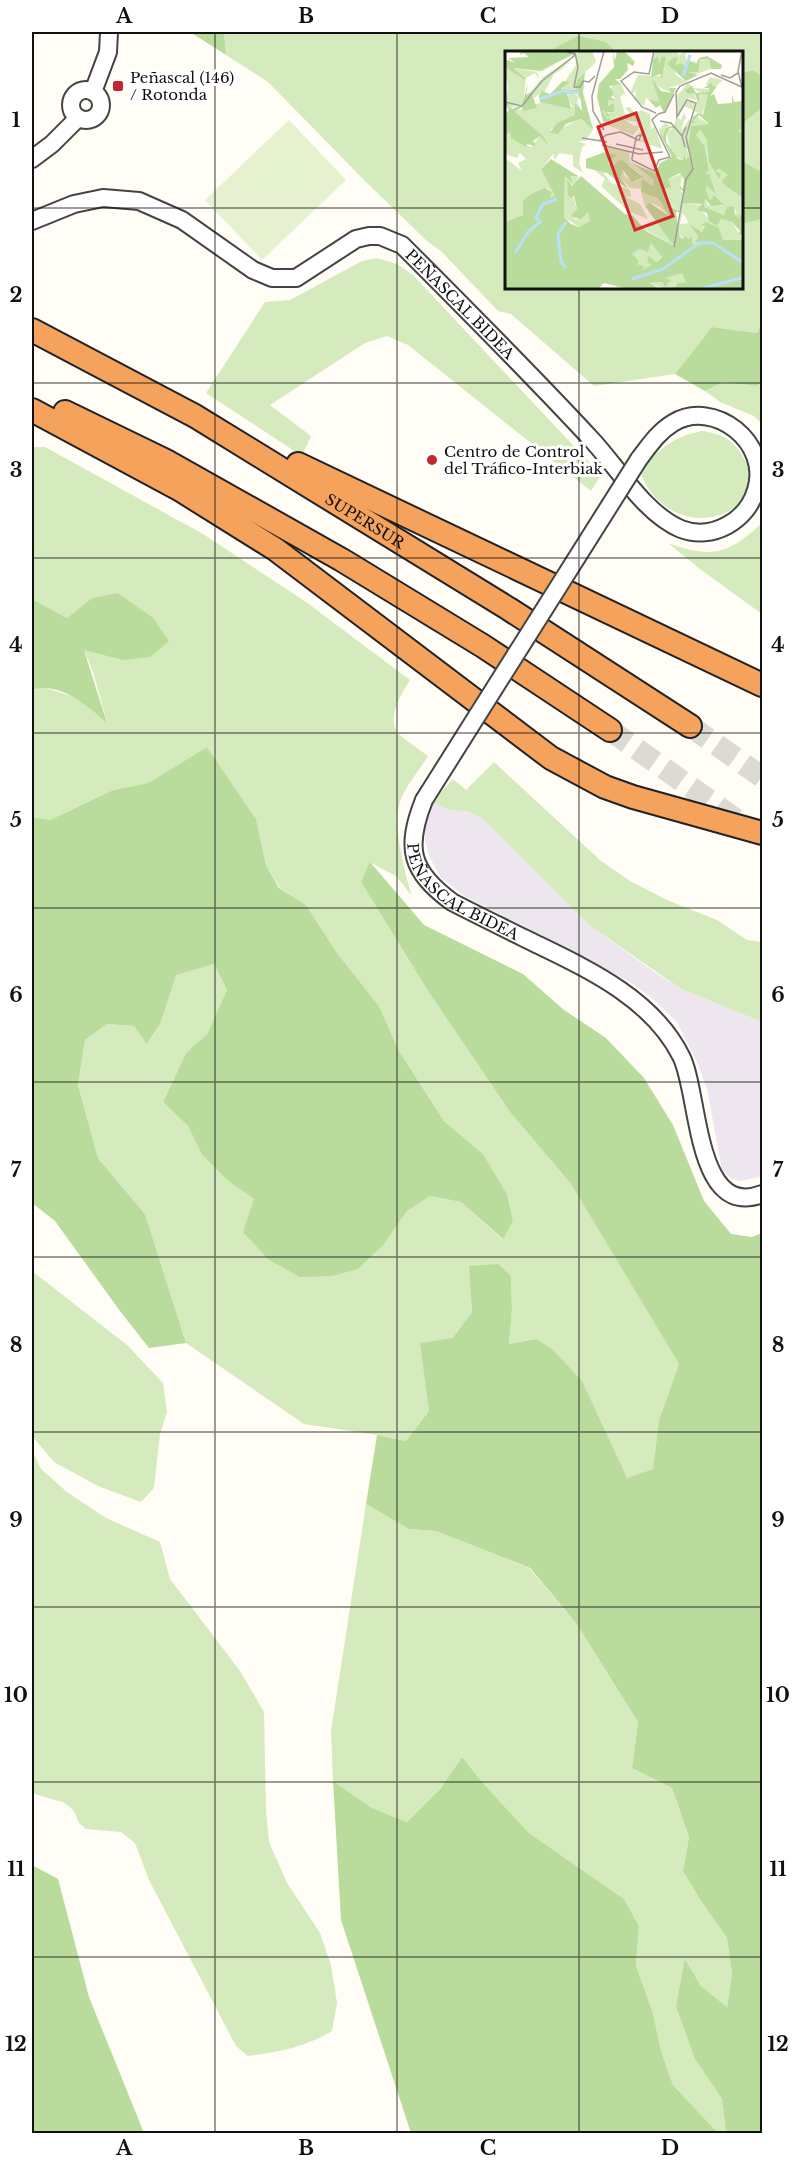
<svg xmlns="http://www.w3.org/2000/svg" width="794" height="2165" viewBox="0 0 794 2165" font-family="'Libre Baskerville',serif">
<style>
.industrial{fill:#eee6ef}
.green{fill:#d5ebbd}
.forest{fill:#b9dc9c}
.pitch{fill:#e6f2cf}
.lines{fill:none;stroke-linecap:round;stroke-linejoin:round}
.highway-tunnel{stroke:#dbdad3;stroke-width:22;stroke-dasharray:22 11;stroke-linecap:butt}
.minor-casing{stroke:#444;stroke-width:20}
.highway-casing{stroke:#222;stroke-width:26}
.minor{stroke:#fff;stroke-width:16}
.highway{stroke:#f5a25d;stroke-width:22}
.minor-bridge-casing{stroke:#444;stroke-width:20;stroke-linecap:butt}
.minor-bridge{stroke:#fff;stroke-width:16}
.grid{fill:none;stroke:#111;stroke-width:1.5;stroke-opacity:0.55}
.poi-dot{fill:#c4262e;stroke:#fff;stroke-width:2}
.labels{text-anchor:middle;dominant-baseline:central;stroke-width:6;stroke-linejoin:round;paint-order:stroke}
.poi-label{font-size:15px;fill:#111;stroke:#fff;text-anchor:start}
.street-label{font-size:15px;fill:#111;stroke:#fff}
.inset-river{fill:none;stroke:#b9e0f7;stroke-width:3}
.inset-road{fill:none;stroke:#a09f9a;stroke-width:1.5}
.view{fill:#d62828;fill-opacity:0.15;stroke:#d62828;stroke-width:3}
.inset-edge{fill:none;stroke:#111;stroke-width:3}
.neatline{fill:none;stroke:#111;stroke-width:2}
.grid-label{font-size:20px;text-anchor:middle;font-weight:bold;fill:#111}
</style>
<rect width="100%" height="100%" fill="#fffdf5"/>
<!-- industrial -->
<path class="industrial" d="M 432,802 L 446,809 L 470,812 L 483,819 L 589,925 L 653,971 L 681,989 L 762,1022 L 762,1174 L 759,1177 L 739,1181 L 730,1178 L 722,1170 L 707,1089 L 697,1062 L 677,1022 L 652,998 L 630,982 L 594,962 L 466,897 L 441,878 L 430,858 L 425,840 L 424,829 Z"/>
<!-- green -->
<g class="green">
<path d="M 224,32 L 762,32 L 762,76 L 753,70 L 742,73 L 742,52 L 616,52 L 606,42 L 552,51 L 554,52 L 506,52 L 506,288 L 742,288 L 742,224 L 762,219 L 762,322 L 757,333 L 712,327 L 675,374 L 594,386 L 511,314 L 498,311 L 442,252 L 427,241 L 365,181 L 268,82 L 226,55 Z"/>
<path d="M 762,108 L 762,172 L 742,161 L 742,124 Z"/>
<path d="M 377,258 L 397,264 L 413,275 L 601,475 L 591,491 L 408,345 L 387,336 L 365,343 L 270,405 L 311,436 L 302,456 L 206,393 L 265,302 L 290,300 L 362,261 Z"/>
<path d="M 723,382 L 756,386 L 762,383 L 762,424 L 754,416 L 720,402 L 705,391 Z"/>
<path d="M 702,431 C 721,434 729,437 740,452 C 776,502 700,546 654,496 C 648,490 644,480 640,472 C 659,449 672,437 702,431 Z"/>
<path d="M 32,447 L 45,447 L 203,534 L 306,602 L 410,680 C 401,694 384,721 401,736 C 409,743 419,749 428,756 C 420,770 407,784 401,799 C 391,823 405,872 412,896 L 396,876 L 371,863 L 361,882 L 428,991 L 510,1112 L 571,1184 L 679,1364 L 659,1420 L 653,1469 L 627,1478 L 535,1339 L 509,1344 L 512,1310 L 511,1276 L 470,1266 L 472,1312 L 426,1382 L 429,1411 L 406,1441 L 377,1435 L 304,1424 L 186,1343 L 145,1214 L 98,1158 L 78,1085 L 85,1040 L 107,1024 L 134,1026 L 148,1043 L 160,1024 L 175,975 L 214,964 L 227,990 L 207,1034 L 186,1053 L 163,1102 L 188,1126 L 202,1155 L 228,1181 L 254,1199 L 384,1244 L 407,1211 L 430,1196 L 461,1202 L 502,1239 L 513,1221 L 507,1194 L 483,1154 L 444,1121 L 399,1051 L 379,1006 L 337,953 L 306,905 L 280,888 L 266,865 L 256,819 L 207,747 L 148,783 L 113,790 L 50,820 L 32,817 L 32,690 L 43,687 L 77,698 L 107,722 L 93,672 L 84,650 L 92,598 L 67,618 L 32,599 Z"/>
<path d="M 762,523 L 762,614 L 700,569 L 668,543 C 711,559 729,554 762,523 Z"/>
<path d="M 494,762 L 601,861 L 630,881 L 667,900 L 717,920 L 747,940 L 762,942 L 762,1022 L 681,989 L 589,925 L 483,819 L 470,812 L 446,809 L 432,802 L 453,779 L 466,790 Z"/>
<path d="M 32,1271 L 127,1345 L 163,1383 L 167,1412 L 160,1434 L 154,1488 L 141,1502 L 98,1486 L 54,1462 L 32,1436 Z"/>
<path d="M 32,1450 L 41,1469 L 67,1492 L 106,1518 L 160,1542 L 170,1579 L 240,1671 L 264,1712 L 266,1811 L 269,1842 L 287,1883 L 320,1933 L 331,1965 L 337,2003 L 332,2031 C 306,2047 278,2052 248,2056 L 236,2046 L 149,1880 L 135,1843 L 121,1832 L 86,1829 L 79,1823 L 74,1811 L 65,1803 L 32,1793 Z"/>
<path d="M 366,1504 L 409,1529 L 436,1531 L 529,1568 L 576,1623 L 638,1722 L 632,1768 L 672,1788 L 689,1837 L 683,1871 L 701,1901 L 727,1938 L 732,1974 L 727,2007 L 701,1986 L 685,1959 L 695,2059 L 722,2099 L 726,2133 L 718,2133 L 673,2085 L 661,2051 L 653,2013 L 636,1966 L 639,1926 L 624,1899 L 529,1833 L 482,1782 L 462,1757 L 441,1788 L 407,1822 L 372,1808 L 333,1781 L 331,1731 Z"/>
</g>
<!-- forest -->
<g class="forest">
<path d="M 190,32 L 224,32 L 226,55 Z"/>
<path d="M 578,36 L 606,42 L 616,52 L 554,52 L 551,50 Z"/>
<path d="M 753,70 L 762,76 L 762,108 L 742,124 L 742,73 Z"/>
<path d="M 742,161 L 762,172 L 762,219 L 742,224 Z"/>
<path d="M 762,322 L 762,383 L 756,386 L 723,382 L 705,391 L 675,374 L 712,327 L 757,333 Z"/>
<path d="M 118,593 L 153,618 L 169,641 L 150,657 L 123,660 L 84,650 L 107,723 C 87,706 60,681 32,690 L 32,599 L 67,618 L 92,598 Z"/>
<path d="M 207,747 L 256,819 L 266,865 L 279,888 L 306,905 L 337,953 L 379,1006 L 399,1051 L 444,1121 L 483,1154 L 507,1194 L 513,1221 L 503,1239 L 461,1202 L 430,1196 L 407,1211 L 384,1244 L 358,1269 L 332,1276 L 300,1277 L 269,1260 L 243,1232 L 254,1199 L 228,1181 L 202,1155 L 188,1126 L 163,1102 L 186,1053 L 207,1034 L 227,990 L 214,964 L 176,975 L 160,1024 L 147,1044 L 134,1026 L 107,1024 L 85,1040 L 78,1085 L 98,1158 L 145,1214 L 186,1343 L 149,1348 L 120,1311 L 55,1221 L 32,1203 L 32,817 L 50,820 L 113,790 L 148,783 Z"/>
<path d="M 370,862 L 424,925 L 523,974 L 564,1010 L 606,1038 L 644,1078 L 673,1125 L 704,1201 L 731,1234 L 752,1237 L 762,1233 L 762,2133 L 726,2133 L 722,2099 L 695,2059 L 676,2006 L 685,1959 L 701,1986 L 727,2007 L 732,1974 L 727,1938 L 701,1901 L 683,1871 L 689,1837 L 672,1788 L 632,1768 L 638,1722 L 576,1623 L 530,1568 L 436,1531 L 409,1529 L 366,1504 L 377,1435 L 406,1441 L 429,1411 L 420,1343 L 453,1338 L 472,1312 L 469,1266 L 498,1264 L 511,1276 L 512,1310 L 509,1344 L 536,1339 L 553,1350 L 582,1381 L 627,1478 L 653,1469 L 659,1420 L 679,1364 L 571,1184 L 510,1112 L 428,991 L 361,882 Z"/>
<path d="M 462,1757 L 482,1782 L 529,1833 L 624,1899 L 639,1926 L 636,1966 L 653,2013 L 661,2051 L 673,2085 L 718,2133 L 411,2133 L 341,1920 L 333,1781 L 372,1808 L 407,1822 L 441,1788 Z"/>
<path d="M 32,1865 L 58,1879 L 89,1997 L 144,2133 L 32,2133 Z"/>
</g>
<!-- pitch -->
<path class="pitch" d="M 289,120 L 346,180 L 262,260 L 205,200 Z"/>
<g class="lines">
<!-- highway-tunnel -->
<g class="highway-tunnel">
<path d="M 690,726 L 762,777"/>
<path d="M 610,730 L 748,828"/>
</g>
<!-- minor casing -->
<g class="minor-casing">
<g id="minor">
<circle cx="86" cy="105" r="15"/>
<path d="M 93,92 L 108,52 L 109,32"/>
<path d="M 32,159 L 52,144 L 78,118"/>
<path id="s1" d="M 32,221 L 74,204 L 103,198 L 139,201 L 182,220 L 253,270 L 272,278 L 296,278 L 356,239 L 369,236 L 380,236 L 402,245 C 466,309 530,373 592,440 C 618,468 645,514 681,529 C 712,541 747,521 756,490 C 771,443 714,398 673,423 C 658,432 649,446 639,459"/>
<path id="s2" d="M 424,800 C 405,848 410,871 452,902 C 477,915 502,927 526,939 C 583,967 651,996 681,1056 C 700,1092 694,1220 762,1194"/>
</g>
</g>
<!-- highway casing -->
<g class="highway-casing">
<g id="highway">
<path id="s3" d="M 32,330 L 195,416 L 509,609 L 690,726"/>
<path d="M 32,410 L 179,489 L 275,549 L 551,758 L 605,787 L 633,797 L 762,833"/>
<path d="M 65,412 L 168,462 L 342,560 L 483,646 L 610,730"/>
<path d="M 298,464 L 762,685"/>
</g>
</g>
<!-- minor -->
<use href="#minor" class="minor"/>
<!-- highway -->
<use href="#highway" class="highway"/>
<!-- minor-bridge casing -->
<g class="minor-bridge-casing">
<path id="minor-bridge" d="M 424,800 L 639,459"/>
</g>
<!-- minor-bridge -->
<use href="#minor-bridge" class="minor-bridge"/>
</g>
<!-- grid -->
<path class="grid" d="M 215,32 L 215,2134M 397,32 L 397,2134M 579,32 L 579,52M 32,208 L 506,208M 742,208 L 762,208M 579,288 L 579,2134M 32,383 L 762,383M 32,558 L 762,558M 32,733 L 762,733M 32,908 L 762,908M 32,1082 L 762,1082M 32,1257 L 762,1257M 32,1432 L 762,1432M 32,1607 L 762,1607M 32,1782 L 762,1782M 32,1957 L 762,1957"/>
<!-- markers -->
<g class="poi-dot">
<rect x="112" y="80" width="12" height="12" rx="3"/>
<circle cx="432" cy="460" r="6"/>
</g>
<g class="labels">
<!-- poi labels -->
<g class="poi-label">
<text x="130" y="77">Peñascal (146)<tspan x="130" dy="17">/ Rotonda</tspan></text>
<text x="444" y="451">Centro de Control<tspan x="444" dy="17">del Tráfico-Interbiak</tspan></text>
</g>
<!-- street labels -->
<g class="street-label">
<text stroke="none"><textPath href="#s1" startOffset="492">PEÑASCAL BIDEA</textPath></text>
<text stroke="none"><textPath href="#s3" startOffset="384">SUPERSUR</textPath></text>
<text stroke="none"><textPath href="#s2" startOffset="118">PEÑASCAL BIDEA</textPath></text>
</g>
</g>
<!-- overview -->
<g transform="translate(505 51)">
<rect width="238" height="238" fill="#fffdf5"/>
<path d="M 76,0 L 87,0 L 91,11 L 72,29 L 70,37 L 74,39 L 55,38 L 71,14 L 71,4 L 57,18 L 49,23 L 40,40 L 25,49 L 22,45 L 38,26 ZM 150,0 L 171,0 L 174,4 L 180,1 L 181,9 L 191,11 L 191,13 L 184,15 L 186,10 L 181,16 L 177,12 L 174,15 L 169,13 L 170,6 L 166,13 L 172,25 L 182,31 L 164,37 L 166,42 L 149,33 L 154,52 L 141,47 L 139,55 L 130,49 L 131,39 L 128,43 L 126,40 L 133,24 L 158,25 L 160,7 L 153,13 L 152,7 L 148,9 ZM 195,8 L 204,8 L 206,18 L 185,25 L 183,21 L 189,20 ZM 52,12 L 38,20 L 31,21 L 34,25 L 34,28 L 30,22 L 21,27 L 18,52 L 6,57 L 0,50 L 3,37 L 0,16 L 20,28 L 7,17 L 33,21 ZM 205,26 L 218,29 L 204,41 L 197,64 L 189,60 L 196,42 L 187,37 L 205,38 L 201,33 ZM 109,32 L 116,33 L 120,42 L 115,46 L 120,63 L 125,63 L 120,57 L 125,56 L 130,63 L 136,59 L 145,63 L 146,78 L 150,76 L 157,98 L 134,90 L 138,87 L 133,82 L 136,81 L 137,72 L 120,69 L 129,75 L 136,74 L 128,84 L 104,75 L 98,60 L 101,63 L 108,60 L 109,53 L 105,56 L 102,52 L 103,49 L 112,50 L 104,40 ZM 183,32 L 187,35 L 183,39 L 190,42 L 191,49 L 184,47 L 180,51 L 190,51 L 188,59 L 179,55 L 173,66 L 171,46 ZM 67,42 L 74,45 L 72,52 L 77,60 L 70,58 L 70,64 L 45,79 L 52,80 L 74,68 L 87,74 L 88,79 L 80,90 L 73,90 L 81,93 L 77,96 L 74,112 L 78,122 L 68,115 L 68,104 L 54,102 L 50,109 L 48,103 L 36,118 L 50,145 L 45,146 L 47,141 L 42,137 L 26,143 L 18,149 L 18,164 L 0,171 L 0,107 L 17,120 L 13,112 L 21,108 L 15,102 L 12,107 L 0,103 L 0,84 L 5,80 L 6,87 L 26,96 L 35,85 L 42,91 L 9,61 L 40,50 L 68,56 L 60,46 ZM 179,61 L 181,68 L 179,69 L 176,81 L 184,68 L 186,73 L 191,73 L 188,70 L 191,65 L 204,73 L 186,75 L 183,96 L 179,95 L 182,98 L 186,116 L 180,102 L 178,109 L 167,103 L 162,84 L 158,86 L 155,78 L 160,72 L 165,75 L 163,80 L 169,77 L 171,66 L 176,69 ZM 195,79 L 202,89 L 210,122 L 215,118 L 220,120 L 224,124 L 219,134 L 238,147 L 238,167 L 232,166 L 231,171 L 221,167 L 232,162 L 228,155 L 223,156 L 219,164 L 198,156 L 196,160 L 212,175 L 216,168 L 227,171 L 238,189 L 218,189 L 214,179 L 205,174 L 195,175 L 200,176 L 197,181 L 187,176 L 193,185 L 191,188 L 196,191 L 188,195 L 185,185 L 184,188 L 174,185 L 175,173 L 184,172 L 178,162 L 173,178 L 176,161 L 162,152 L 159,138 L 163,128 L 177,123 L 175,139 L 185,153 L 198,154 L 200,148 L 203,154 L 218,155 L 209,144 L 205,149 L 201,139 L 198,123 L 209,142 L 204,125 L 200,123 L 204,119 L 201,99 L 191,84 ZM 103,96 L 124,101 L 125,112 L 149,129 L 149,135 L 138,130 L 137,138 L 125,137 L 115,126 L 118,119 L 120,126 L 132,130 L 136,123 L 116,108 L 109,114 L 102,111 L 111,105 L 100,101 L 98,98 ZM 89,119 L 98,121 L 106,132 L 125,139 L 126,145 L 121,146 L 135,153 L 143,168 L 123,160 L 96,135 L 100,128 ZM 60,125 L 74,125 L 70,133 L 64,134 L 72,158 L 70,169 L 83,161 L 84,164 L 85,170 L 74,176 L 59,166 ZM 136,141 L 153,147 L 165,166 L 155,156 L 146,152 L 140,155 ZM 150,171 L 156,175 L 169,195 L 139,178 ZM 146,192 L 157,205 L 152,211 L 143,206 L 142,211 L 148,214 L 137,219 L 140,215 L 132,213 L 127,203 L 135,198 L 143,202 ZM 170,222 L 177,222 L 184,230 L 173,232 L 171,228 L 172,235 L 162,238 L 144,233 L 157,230 L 159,234 L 165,229 L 159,227 Z" fill="#d5ebbd"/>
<path d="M 17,0 L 66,0 L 69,3 L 35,20 L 8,17 L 20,27 L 20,29 L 0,16 L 0,8 L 11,12 L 3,7 L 24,6 L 19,2 L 14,4 ZM 108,0 L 110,10 L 112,0 L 119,0 L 130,11 L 128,15 L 122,12 L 123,19 L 115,28 L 110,28 L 116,33 L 104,35 L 109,43 L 106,46 L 112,50 L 103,49 L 103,55 L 109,52 L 109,61 L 102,61 L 105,65 L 102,65 L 99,60 L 98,60 L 102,68 L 105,67 L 104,75 L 98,70 L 92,46 L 94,33 L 109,16 ZM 153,5 L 154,13 L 157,5 L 161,6 L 157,28 L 155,23 L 146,26 L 148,9 ZM 202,5 L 217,14 L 216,18 L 206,18 L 204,8 L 195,8 L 193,21 L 183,21 L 193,24 L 181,30 L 162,13 L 168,7 L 173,6 L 170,14 L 177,12 L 181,16 L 184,10 L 191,13 L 194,7 ZM 80,21 L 78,42 L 88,78 L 76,68 L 61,73 L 53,83 L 45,82 L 52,72 L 70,64 L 70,52 L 77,60 L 76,50 L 73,43 L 62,43 L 66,58 L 35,51 L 34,45 L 37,40 L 45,43 L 58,30 L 65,31 L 55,38 L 74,39 L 70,37 L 72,29 ZM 147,28 L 156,40 L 166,42 L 164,37 L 171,37 L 159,62 L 155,54 L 151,57 L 143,48 L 154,51 ZM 23,32 L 21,44 L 26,41 L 32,57 L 18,60 L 17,56 L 10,61 L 38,85 L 44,95 L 35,85 L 28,90 L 31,95 L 22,93 L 21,96 L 6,87 L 5,81 L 0,84 L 0,64 L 4,59 L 0,52 L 7,53 L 3,54 L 7,58 L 17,53 ZM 206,32 L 208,36 L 212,35 L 205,45 L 209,43 L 213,53 L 227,52 L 227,43 L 229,51 L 238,50 L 238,77 L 233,81 L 238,79 L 238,147 L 219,134 L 217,129 L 223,124 L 215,118 L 211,120 L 216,123 L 214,128 L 204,111 L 202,89 L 195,79 L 191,84 L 200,96 L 204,119 L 200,123 L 204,123 L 211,143 L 201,134 L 201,139 L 205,149 L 209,144 L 219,154 L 206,155 L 200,148 L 199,156 L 219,164 L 222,156 L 229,155 L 230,164 L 235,168 L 233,164 L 238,165 L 238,185 L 233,183 L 235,180 L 227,171 L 216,168 L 212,175 L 204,170 L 202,162 L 192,159 L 197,153 L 178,152 L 179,141 L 175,138 L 175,135 L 178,138 L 179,129 L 175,122 L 163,128 L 166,136 L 159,138 L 163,154 L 176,161 L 171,161 L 173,178 L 175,170 L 174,185 L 178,188 L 179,185 L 184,188 L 186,184 L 188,194 L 195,191 L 190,191 L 193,185 L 184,173 L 197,181 L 200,175 L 195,175 L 201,171 L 214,177 L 218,189 L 238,189 L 237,238 L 162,238 L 172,235 L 171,228 L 173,232 L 181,231 L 177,222 L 160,227 L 166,229 L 160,236 L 157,231 L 145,232 L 154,238 L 114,238 L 119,237 L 99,232 L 93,238 L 1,238 L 0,171 L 18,164 L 18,149 L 26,143 L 40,137 L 47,141 L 45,146 L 50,145 L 36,118 L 46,108 L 73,125 L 66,125 L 67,132 L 60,125 L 59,166 L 66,173 L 74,176 L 85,170 L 83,161 L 76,168 L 66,165 L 72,158 L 69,145 L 65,147 L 63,143 L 62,129 L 67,135 L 76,125 L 120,163 L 128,165 L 141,180 L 169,195 L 140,155 L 145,152 L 164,165 L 153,147 L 136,141 L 137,128 L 148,135 L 149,129 L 125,111 L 150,122 L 155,112 L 167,106 L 156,85 L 154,75 L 158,86 L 160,78 L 170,74 L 172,78 L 165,77 L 161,83 L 161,91 L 173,108 L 178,109 L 180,101 L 181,109 L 183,104 L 189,117 L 183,98 L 179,96 L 183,96 L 186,75 L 204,73 L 194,64 L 188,70 L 192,72 L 186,73 L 188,66 L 193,62 L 198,64 L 203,43 L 195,43 L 193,53 L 190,42 L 182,43 L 180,39 L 187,35 L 191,42 L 204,41 L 204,37 L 199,37 ZM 146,192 L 157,206 L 152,211 L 143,205 L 142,211 L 147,214 L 137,219 L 140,215 L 132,213 L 134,210 L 127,203 L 135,198 L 143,202 ZM 100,101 L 112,104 L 102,112 L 109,114 L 116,108 L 138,126 L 127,131 L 118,119 L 115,126 L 123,138 L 102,122 L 81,117 L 81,108 Z" fill="#b9dc9c" fill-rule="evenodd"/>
<path class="inset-river" d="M 178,25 L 185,4M 35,48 L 58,40 L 74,42M 61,171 L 53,183 L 56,211 L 61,217M 10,202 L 23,181 L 35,171 L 31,166 L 38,153 L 52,148M 127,228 L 158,218 L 194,192 L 208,192 L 239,212M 196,238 L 239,226"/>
<path class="inset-road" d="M 149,0 L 144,23 L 129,21 L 116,30 L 137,56 L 151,62M 237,0 L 233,20 L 237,37M 70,2 L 73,16 L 69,36 L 75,36 L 78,30 L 84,31 L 90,25M 216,24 L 225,27 L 233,22M 0,51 L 17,55 L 37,30 L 69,5 L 69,2 L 64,2 L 67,0M 153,63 L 160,61 L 169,43M 155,70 L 166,72 L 177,85M 99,79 L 88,60 L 87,45 L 99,0M 77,87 L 102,91M 94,90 L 101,84 L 115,81 L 116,81 L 129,87 L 133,89 L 134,89 L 136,84 L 132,85 L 131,87 L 127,107 L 127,109 L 149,120 L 154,109 L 165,106 L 147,69 L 153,63M 111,93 L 138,99M 97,94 L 134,103 L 158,101M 180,96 L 177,85 L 181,76M 169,196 L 181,128 L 188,118 L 181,86 L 191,52 L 182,49 L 172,66 L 171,41 L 175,35 L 206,22 L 239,37"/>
<path class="view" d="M 131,62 L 168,165 L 130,179 L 93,76 Z"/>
<rect width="238" height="238" class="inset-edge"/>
</g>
<!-- border -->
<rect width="794" height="2165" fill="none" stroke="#ffffff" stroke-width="66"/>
<rect x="33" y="33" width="728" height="2099" class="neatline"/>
<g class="grid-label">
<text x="124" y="23">A</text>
<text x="306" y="23">B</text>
<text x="488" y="23">C</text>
<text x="670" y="23">D</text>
<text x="16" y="127">1</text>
<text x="778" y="127">1</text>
<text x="16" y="302">2</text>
<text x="778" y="302">2</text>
<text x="16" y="477">3</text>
<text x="778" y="477">3</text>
<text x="16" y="652">4</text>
<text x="778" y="652">4</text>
<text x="16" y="827">5</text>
<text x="778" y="827">5</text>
<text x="16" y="1002">6</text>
<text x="778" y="1002">6</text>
<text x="16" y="1177">7</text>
<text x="778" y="1177">7</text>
<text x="16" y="1352">8</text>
<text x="778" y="1352">8</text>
<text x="16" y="1527">9</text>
<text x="778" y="1527">9</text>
<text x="16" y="1702">10</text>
<text x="778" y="1702">10</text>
<text x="16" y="1876">11</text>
<text x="778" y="1876">11</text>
<text x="16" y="2051">12</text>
<text x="778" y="2051">12</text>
<text x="124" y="2155">A</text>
<text x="306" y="2155">B</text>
<text x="488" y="2155">C</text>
<text x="670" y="2155">D</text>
</g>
</svg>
